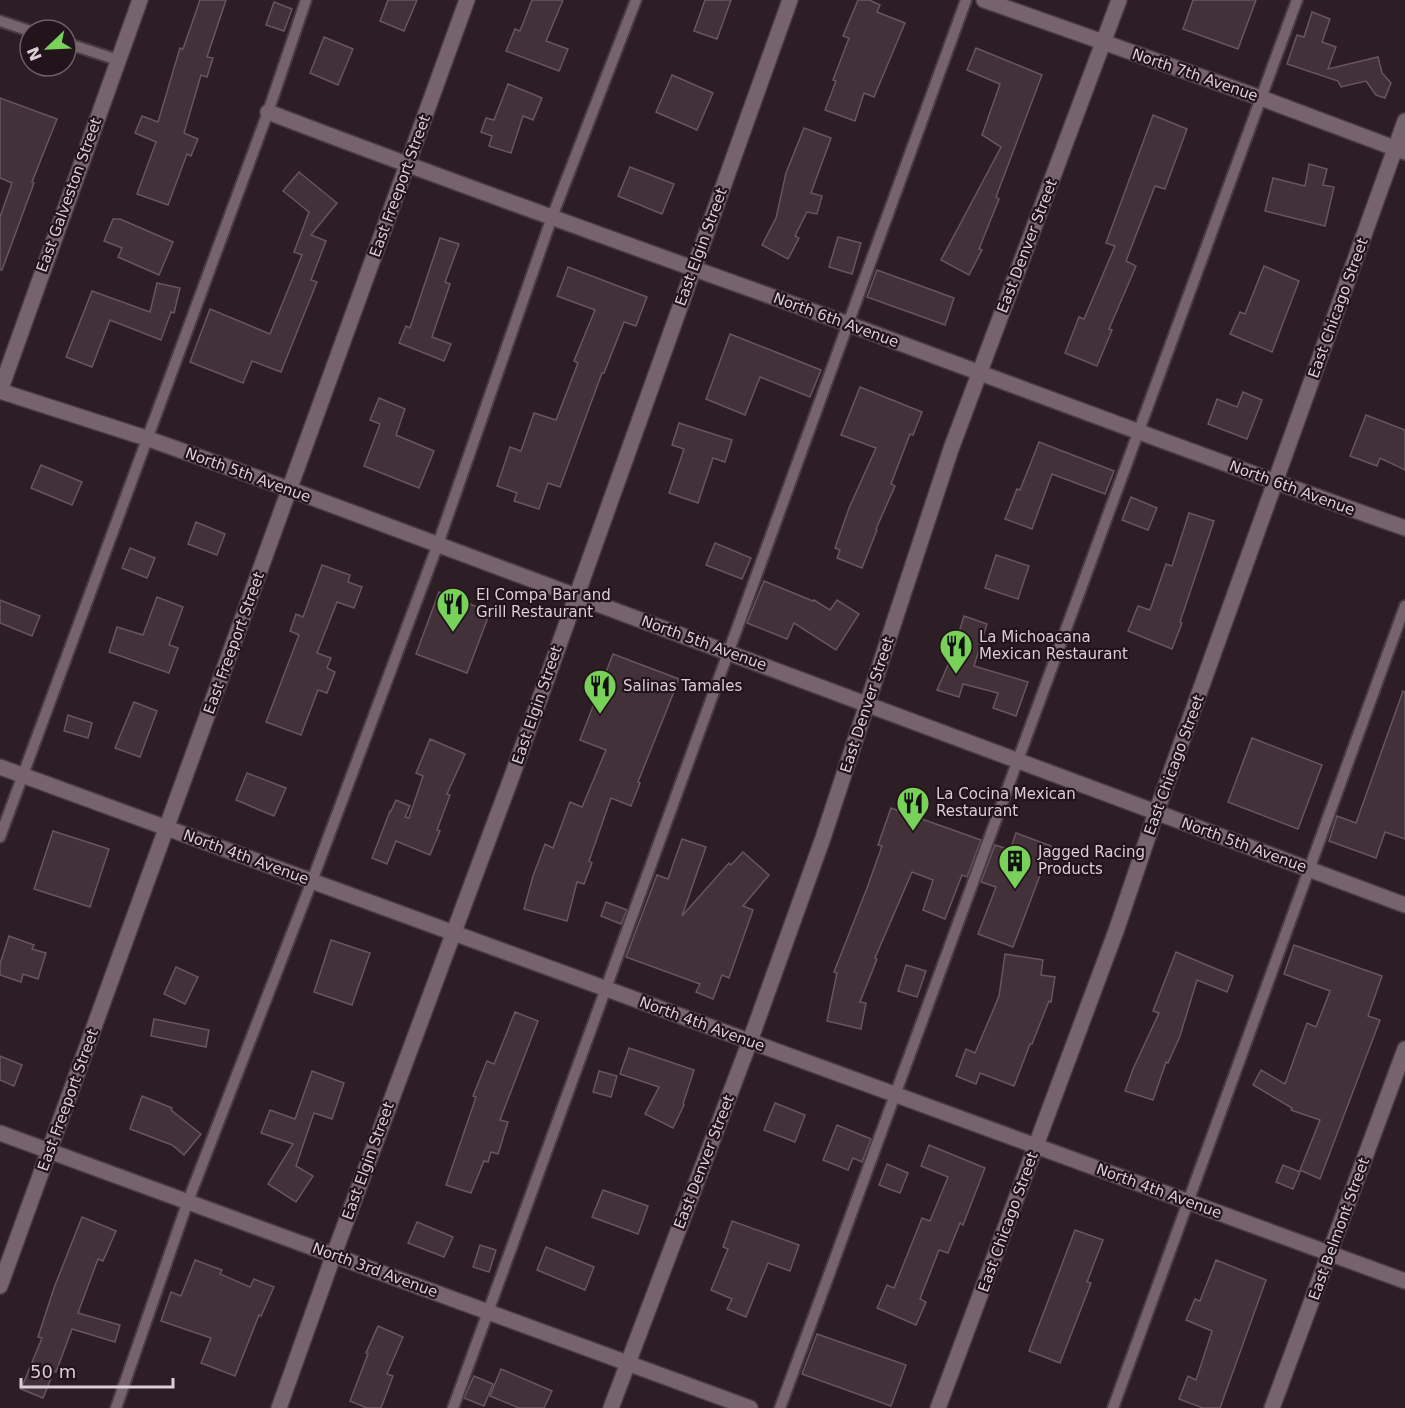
<svg xmlns="http://www.w3.org/2000/svg" width="1405" height="1408" viewBox="0 0 1405 1408" font-family="'DejaVu Sans',sans-serif">
<style>
.building{fill:#423139;stroke:#68555e;stroke-width:1.5}
.lines{fill:none;stroke-linecap:round;stroke-linejoin:round}
.lane-casing{stroke:#483b41;stroke-width:14}
.street-casing{stroke:#483b41;stroke-width:18}
.secondary-casing{stroke:#483b41;stroke-width:18}
.lane{stroke:#77636d;stroke-width:10}
.street{stroke:#77636d;stroke-width:15}
.secondary{stroke:#77636d;stroke-width:15}
.labels{text-anchor:middle;dominant-baseline:central;stroke-width:4.5;stroke-linejoin:round;paint-order:stroke}
.street-label{font-size:15px;fill:#dacfd4;stroke:#23141c}
.poi-label{font-size:15px;fill:#dacfd4;stroke:#23141c;text-anchor:start}
</style>
<rect width="100%" height="100%" fill="#2d1d25"/>
<!-- building -->
<g class="building">
<path d="M 200,0 L 226,0 L 207,57 L 213,58 L 207,77 L 201,75 L 184,133 L 198,139 L 191,156 L 187,154 L 168,205 L 137,194 L 156,142 L 135,133 L 142,116 L 158,122 L 180,48 L 183,49 Z"/>
<path d="M 388,0 L 417,0 L 404,31 L 380,21 Z"/>
<path d="M 532,0 L 563,0 L 546,41 L 568,49 L 559,71 L 506,51 L 515,29 L 520,31 Z"/>
<path d="M 705,0 L 731,0 L 717,39 L 694,31 Z"/>
<path d="M 858,0 L 869,0 L 880,5 L 877,12 L 905,23 L 874,97 L 864,93 L 855,121 L 825,110 L 836,81 L 833,80 L 849,38 L 843,36 Z"/>
<path d="M 1193,0 L 1256,0 L 1238,49 L 1183,29 Z"/>
<path d="M 274,2 L 292,9 L 284,31 L 266,25 Z"/>
<path d="M 1312,12 L 1330,19 L 1322,42 L 1336,47 L 1328,69 L 1378,57 L 1382,73 L 1391,83 L 1385,98 L 1376,95 L 1366,81 L 1341,87 L 1338,81 L 1287,64 L 1297,35 L 1304,37 Z"/>
<path d="M 324,37 L 353,49 L 338,85 L 310,73 Z"/>
<path d="M 976,48 L 1042,75 L 996,197 L 999,199 L 979,249 L 982,250 L 969,275 L 941,260 L 1001,147 L 982,135 L 1000,84 L 967,70 Z"/>
<path d="M 672,75 L 713,93 L 697,130 L 656,112 Z"/>
<path d="M 508,84 L 542,98 L 533,120 L 523,116 L 511,153 L 489,146 L 492,136 L 481,132 L 486,118 L 494,120 Z"/>
<path d="M 0,98 L 57,119 L 32,182 L 34,183 L 2,270 L 0,270 L 0,217 L 12,183 L 0,178 Z"/>
<path d="M 1153,115 L 1187,129 L 1165,189 L 1155,186 L 1126,261 L 1136,266 L 1109,329 L 1112,330 L 1097,366 L 1065,353 L 1079,317 L 1084,319 L 1115,246 L 1106,243 Z"/>
<path d="M 804,128 L 831,138 L 811,193 L 822,196 L 817,214 L 807,212 L 795,236 L 799,238 L 788,259 L 762,245 L 776,218 L 786,173 Z"/>
<path d="M 1309,164 L 1327,169 L 1323,185 L 1334,187 L 1325,226 L 1265,211 L 1273,178 L 1305,186 Z"/>
<path d="M 630,167 L 674,184 L 662,214 L 618,196 Z"/>
<path d="M 299,172 L 337,203 L 311,235 L 326,241 L 311,280 L 317,282 L 281,372 L 252,361 L 243,383 L 190,362 L 210,309 L 270,334 L 302,255 L 294,252 L 309,212 L 283,191 Z"/>
<path d="M 113,219 L 120,219 L 173,242 L 159,275 L 118,257 L 122,248 L 104,241 Z"/>
<path d="M 838,237 L 861,243 L 852,274 L 829,267 Z"/>
<path d="M 440,238 L 459,244 L 445,282 L 450,284 L 432,337 L 451,344 L 444,361 L 399,343 L 406,326 L 410,328 Z"/>
<path d="M 1264,266 L 1299,281 L 1272,352 L 1230,334 L 1240,312 L 1245,314 Z"/>
<path d="M 568,267 L 647,297 L 636,326 L 624,322 L 604,373 L 602,373 L 560,487 L 548,483 L 539,509 L 514,501 L 517,493 L 497,486 L 510,447 L 521,451 L 534,413 L 556,420 L 578,363 L 574,361 L 595,310 L 557,296 Z"/>
<path d="M 877,270 L 954,298 L 945,325 L 867,297 Z"/>
<path d="M 157,283 L 180,288 L 174,313 L 171,312 L 161,340 L 110,320 L 92,367 L 66,357 L 92,291 L 150,312 Z"/>
<path d="M 730,334 L 821,370 L 810,397 L 760,377 L 745,415 L 706,399 Z"/>
<path d="M 860,387 L 922,412 L 913,435 L 910,434 L 891,484 L 895,486 L 876,529 L 877,530 L 862,568 L 837,558 L 840,550 L 835,548 L 849,508 L 876,448 L 841,435 Z"/>
<path d="M 1243,392 L 1262,400 L 1247,439 L 1208,424 L 1217,399 L 1237,407 Z"/>
<path d="M 379,398 L 405,409 L 396,435 L 434,451 L 419,488 L 364,466 L 380,424 L 370,420 Z"/>
<path d="M 1366,415 L 1405,430 L 1405,470 L 1380,458 L 1377,466 L 1350,456 Z"/>
<path d="M 679,423 L 732,440 L 725,462 L 713,458 L 698,503 L 669,493 L 684,449 L 672,445 Z"/>
<path d="M 1039,442 L 1114,471 L 1105,494 L 1052,474 L 1032,529 L 1005,519 L 1017,489 L 1020,490 Z"/>
<path d="M 41,465 L 82,482 L 72,505 L 31,488 Z"/>
<path d="M 1131,497 L 1157,508 L 1148,530 L 1122,520 Z"/>
<path d="M 1189,513 L 1214,521 L 1180,622 L 1182,623 L 1172,649 L 1128,631 L 1138,606 L 1150,610 L 1166,564 L 1172,566 Z"/>
<path d="M 196,522 L 225,534 L 217,555 L 188,544 Z"/>
<path d="M 715,543 L 751,558 L 742,579 L 706,565 Z"/>
<path d="M 130,548 L 155,558 L 147,578 L 122,568 Z"/>
<path d="M 996,555 L 1029,566 L 1018,599 L 985,588 Z"/>
<path d="M 322,565 L 350,575 L 348,582 L 362,587 L 354,608 L 337,602 L 317,653 L 331,658 L 327,668 L 335,672 L 327,693 L 318,690 L 301,735 L 266,722 L 299,635 L 290,631 L 296,614 L 303,617 Z"/>
<path d="M 764,581 L 813,601 L 814,600 L 830,610 L 837,600 L 859,614 L 836,650 L 794,623 L 787,639 L 747,623 Z"/>
<path d="M 439,592 L 490,612 L 467,673 L 416,654 Z"/>
<path d="M 157,597 L 183,607 L 169,645 L 178,648 L 169,673 L 109,652 L 117,627 L 143,635 Z"/>
<path d="M 0,600 L 40,616 L 32,636 L 0,623 Z"/>
<path d="M 964,616 L 987,624 L 974,666 L 1028,682 L 1016,716 L 993,708 L 998,693 L 963,684 L 959,697 L 937,690 L 951,658 Z"/>
<path d="M 613,654 L 679,679 L 638,782 L 640,783 L 631,806 L 611,798 L 589,861 L 592,863 L 584,884 L 577,882 L 567,921 L 524,909 L 533,876 L 545,844 L 553,848 L 570,802 L 582,807 L 606,750 L 580,740 Z"/>
<path d="M 1403,691 L 1405,692 L 1405,839 L 1385,832 L 1376,858 L 1329,841 L 1337,816 L 1356,823 Z"/>
<path d="M 134,702 L 157,711 L 140,757 L 115,748 Z"/>
<path d="M 68,715 L 92,723 L 88,738 L 64,731 Z"/>
<path d="M 1252,738 L 1322,765 L 1298,829 L 1228,802 Z"/>
<path d="M 430,739 L 465,754 L 447,794 L 450,795 L 437,830 L 440,831 L 430,855 L 396,841 L 387,864 L 372,858 L 390,811 L 391,811 L 396,800 L 410,806 L 405,817 L 409,818 L 423,776 L 416,773 Z"/>
<path d="M 247,773 L 286,788 L 274,816 L 236,800 Z"/>
<path d="M 891,808 L 981,840 L 967,877 L 962,875 L 945,919 L 923,910 L 933,880 L 912,872 L 875,958 L 877,959 L 860,1002 L 866,1003 L 861,1029 L 827,1021 L 837,973 L 834,972 L 867,888 L 882,846 L 878,845 Z"/>
<path d="M 53,831 L 109,849 L 90,907 L 34,889 Z"/>
<path d="M 1016,833 L 1051,846 L 1013,947 L 978,934 L 996,887 L 981,882 L 995,845 L 1010,850 Z"/>
<path d="M 682,839 L 706,847 L 682,916 L 729,863 L 731,865 L 743,852 L 769,875 L 743,906 L 753,910 L 729,978 L 722,975 L 713,999 L 696,992 L 700,984 L 626,957 L 657,875 L 668,879 Z"/>
<path d="M 606,902 L 627,910 L 621,924 L 601,916 Z"/>
<path d="M 9,936 L 34,945 L 32,949 L 46,953 L 38,979 L 23,974 L 21,982 L 0,975 L 0,964 Z"/>
<path d="M 331,940 L 370,953 L 352,1005 L 314,992 Z"/>
<path d="M 1294,945 L 1382,976 L 1368,1016 L 1380,1020 L 1320,1179 L 1300,1170 L 1320,1120 L 1291,1110 L 1292,1108 L 1253,1085 L 1261,1070 L 1285,1084 L 1307,1023 L 1316,1027 L 1330,991 L 1284,974 Z"/>
<path d="M 1176,952 L 1233,976 L 1227,992 L 1197,980 L 1180,1036 L 1168,1063 L 1166,1062 L 1153,1100 L 1125,1091 L 1133,1069 L 1159,1013 L 1153,1011 Z"/>
<path d="M 1005,954 L 1043,960 L 1041,975 L 1055,977 L 1051,1002 L 1049,1001 L 1032,1044 L 1030,1044 L 1014,1086 L 980,1073 L 976,1084 L 956,1076 L 966,1049 L 975,1053 L 999,996 Z"/>
<path d="M 906,965 L 926,971 L 917,997 L 898,991 Z"/>
<path d="M 176,967 L 198,977 L 185,1004 L 164,994 Z"/>
<path d="M 515,1012 L 538,1021 L 500,1120 L 508,1122 L 498,1154 L 491,1152 L 488,1162 L 484,1161 L 471,1193 L 446,1185 L 476,1097 L 473,1096 L 487,1061 L 494,1064 Z"/>
<path d="M 154,1019 L 209,1030 L 206,1047 L 151,1036 Z"/>
<path d="M 629,1048 L 694,1070 L 683,1104 L 684,1105 L 673,1128 L 645,1114 L 659,1087 L 620,1074 Z"/>
<path d="M 0,1056 L 22,1065 L 14,1086 L 0,1080 Z"/>
<path d="M 312,1071 L 344,1083 L 332,1119 L 314,1113 L 296,1166 L 313,1176 L 296,1202 L 268,1184 L 293,1144 L 261,1133 L 270,1110 L 295,1119 Z"/>
<path d="M 599,1071 L 617,1076 L 611,1097 L 593,1092 Z"/>
<path d="M 142,1096 L 172,1108 L 171,1110 L 201,1134 L 184,1155 L 172,1145 L 130,1129 Z"/>
<path d="M 775,1103 L 805,1115 L 795,1142 L 764,1130 Z"/>
<path d="M 837,1125 L 871,1139 L 862,1162 L 853,1158 L 848,1170 L 823,1160 Z"/>
<path d="M 929,1145 L 985,1168 L 963,1225 L 960,1223 L 948,1253 L 939,1250 L 920,1299 L 926,1302 L 916,1325 L 877,1308 L 887,1285 L 894,1288 L 922,1218 L 930,1221 L 948,1177 L 921,1166 Z"/>
<path d="M 887,1164 L 908,1173 L 900,1193 L 879,1185 Z"/>
<path d="M 1283,1165 L 1300,1172 L 1293,1189 L 1276,1182 Z"/>
<path d="M 603,1190 L 648,1206 L 638,1234 L 592,1217 Z"/>
<path d="M 82,1217 L 116,1231 L 103,1261 L 98,1259 L 78,1313 L 120,1325 L 115,1342 L 72,1329 L 56,1372 L 54,1371 L 43,1398 L 21,1389 L 42,1338 L 38,1337 L 54,1288 Z"/>
<path d="M 732,1221 L 799,1245 L 790,1271 L 768,1263 L 746,1317 L 727,1309 L 732,1299 L 711,1290 L 728,1249 L 723,1247 Z"/>
<path d="M 417,1222 L 453,1237 L 444,1257 L 408,1243 Z"/>
<path d="M 1075,1230 L 1103,1240 L 1087,1282 L 1091,1283 L 1060,1363 L 1029,1351 Z"/>
<path d="M 480,1245 L 496,1250 L 489,1272 L 473,1267 Z"/>
<path d="M 546,1247 L 594,1267 L 585,1290 L 537,1270 Z"/>
<path d="M 195,1260 L 222,1270 L 220,1274 L 250,1287 L 254,1279 L 274,1287 L 261,1316 L 259,1315 L 235,1376 L 201,1363 L 211,1338 L 161,1321 L 171,1292 L 181,1296 Z"/>
<path d="M 1216,1260 L 1266,1280 L 1220,1408 L 1203,1408 L 1179,1399 L 1188,1376 L 1196,1380 L 1212,1331 L 1186,1320 L 1195,1299 L 1200,1301 Z"/>
<path d="M 378,1326 L 403,1337 L 387,1374 L 393,1376 L 381,1408 L 367,1408 L 350,1401 L 368,1354 L 366,1353 Z"/>
<path d="M 817,1334 L 906,1365 L 891,1406 L 802,1374 Z"/>
<path d="M 501,1369 L 552,1391 L 544,1408 L 519,1408 L 490,1396 Z"/>
<path d="M 474,1376 L 493,1384 L 484,1406 L 464,1398 Z"/>
</g>
<g class="lines">
<!-- lane casing -->
<g class="lane-casing">
<g id="lane">
<path d="M 0,21 L 30,31"/>
<path d="M 66,43 L 118,60"/>
<path d="M 0,837 L 268,112 L 306,0"/>
<path d="M 116,1408 L 188,1201 L 312,881 L 438,544 L 552,217 L 636,0"/>
<path d="M 453,1408 L 966,0"/>
<path d="M 780,1408 L 1297,0"/>
<path d="M 1113,1408 L 1405,606"/>
</g>
</g>
<!-- street casing -->
<g class="street-casing">
<g id="street">
<path d="M 984,0 L 1261,98 L 1405,152"/>
<path d="M 268,112 C 461,186 656,255 851,325 C 1035,393 1219,463 1405,528"/>
<path d="M 0,391 L 146,438 L 289,489 L 1405,905"/>
<path d="M 0,391 L 140,0"/>
<path d="M 0,767 L 1405,1281"/>
<path d="M 0,1133 L 750,1408"/>
<path d="M 0,1286 L 467,0"/>
<path d="M 279,1408 L 334,1254 L 512,776 L 790,0"/>
<path d="M 611,1408 L 750,1041 L 823,838 L 951,449 L 1119,0"/>
<path d="M 1272,1408 L 1405,1049"/>
</g>
</g>
<!-- secondary casing -->
<g class="secondary-casing">
<path id="secondary" d="M 938,1408 L 1116,931 L 1156,813 L 1405,121"/>
</g>
<!-- lane -->
<use href="#lane" class="lane"/>
<!-- street -->
<use href="#street" class="street"/>
<!-- secondary -->
<use href="#secondary" class="secondary"/>
</g>
<!-- icons -->
<defs>
<g id="restaurant-pin" transform="scale(1.725)"><path d="M0 17L-7.5 6A9.5 9.5 0 1 1 7.5 6Z" fill="#78d158" stroke="#23141c"/><path d="M-5-6h1v4h1v-4h1v4h1v-4h1v5L-1.5 .5V6h-2V.5L-5-1ZM5-6V6H3V1.5H1.5Q1.5-4 5-6Z" fill="#111"/></g>
<g id="building-pin" transform="scale(1.725)"><path d="M0 17L-7.5 6A9.5 9.5 0 1 1 7.5 6Z" fill="#78d158" stroke="#23141c"/><path d="M-4-6H4V6H1V3H-1V6H-4ZM-2.5-4.3h1.7v1.8h-1.7ZM.8-4.3h1.7v1.8H.8ZM-2.5-1h1.7V.8h-1.7ZM.8-1h1.7V.8H.8Z" fill="#111"/></g>
</defs>
<g fill-rule="evenodd">
<use href="#restaurant-pin" x="453" y="604"/>
<use href="#restaurant-pin" x="956" y="646"/>
<use href="#restaurant-pin" x="600" y="686"/>
<use href="#restaurant-pin" x="913" y="803"/>
<use href="#building-pin" x="1015" y="861"/>
</g>
<g class="labels">
<!-- street labels -->
<g class="street-label">
<text transform="translate(1195 75) rotate(19)">North 7th Avenue</text>
<text transform="translate(400 186) rotate(-70)">East Freeport Street</text>
<text transform="translate(69 195) rotate(-70)">East Galveston Street</text>
<text transform="translate(1027 246) rotate(-69)">East Denver Street</text>
<text transform="translate(701 247) rotate(-70)">East Elgin Street</text>
<text transform="translate(1338 308) rotate(-70)">East Chicago Street</text>
<text transform="translate(836 320) rotate(20)">North 6th Avenue</text>
<text transform="translate(248 475) rotate(20)">North 5th Avenue</text>
<text transform="translate(1292 488) rotate(20)">North 6th Avenue</text>
<text transform="translate(234 643) rotate(-70)">East Freeport Street</text>
<text transform="translate(704 643) rotate(20)">North 5th Avenue</text>
<text transform="translate(537 705) rotate(-71)">East Elgin Street</text>
<text transform="translate(867 705) rotate(-72)">East Denver Street</text>
<text transform="translate(1174 765) rotate(-70)">East Chicago Street</text>
<text transform="translate(1244 845) rotate(20)">North 5th Avenue</text>
<text transform="translate(246 857) rotate(20)">North 4th Avenue</text>
<text transform="translate(702 1024) rotate(20)">North 4th Avenue</text>
<text transform="translate(68 1100) rotate(-70)">East Freeport Street</text>
<text transform="translate(368 1161) rotate(-70)">East Elgin Street</text>
<text transform="translate(704 1162) rotate(-69)">East Denver Street</text>
<text transform="translate(1159 1191) rotate(20)">North 4th Avenue</text>
<text transform="translate(1008 1222) rotate(-70)">East Chicago Street</text>
<text transform="translate(1339 1229) rotate(-70)">East Belmont Street</text>
<text transform="translate(375 1270) rotate(20)">North 3rd Avenue</text>
</g>
<!-- poi labels -->
<g class="poi-label">
<text x="476" y="595">El Compa Bar and<tspan x="476" dy="17">Grill Restaurant</tspan></text>
<text x="979" y="637">La Michoacana<tspan x="979" dy="17">Mexican Restaurant</tspan></text>
<text x="623" y="686">Salinas Tamales</text>
<text x="936" y="794">La Cocina Mexican<tspan x="936" dy="17">Restaurant</tspan></text>
<text x="1038" y="852">Jagged Racing<tspan x="1038" dy="17">Products</tspan></text>
</g>
</g>
<!-- north arrow -->
<g transform="translate(48 48) rotate(247)"><circle r="28" fill="#23141c" stroke="#6c5f66" stroke-width="1.5"/>
<path d="M0-4.5L10 22L0 15L-10 22Z" fill="#78d158"/>
<text y="-9" font-size="16" font-weight="bold" text-anchor="middle" fill="#dacfd4">N</text>
</g>
<!-- scale -->
<path d="M21 1378v9h152v-9" fill="none" stroke="#dacfd4" stroke-width="3"/>
<text x="30" y="1378" font-size="18" fill="#dacfd4" stroke="#23141c" stroke-width="4.5" paint-order="stroke">50 m</text>
</svg>
